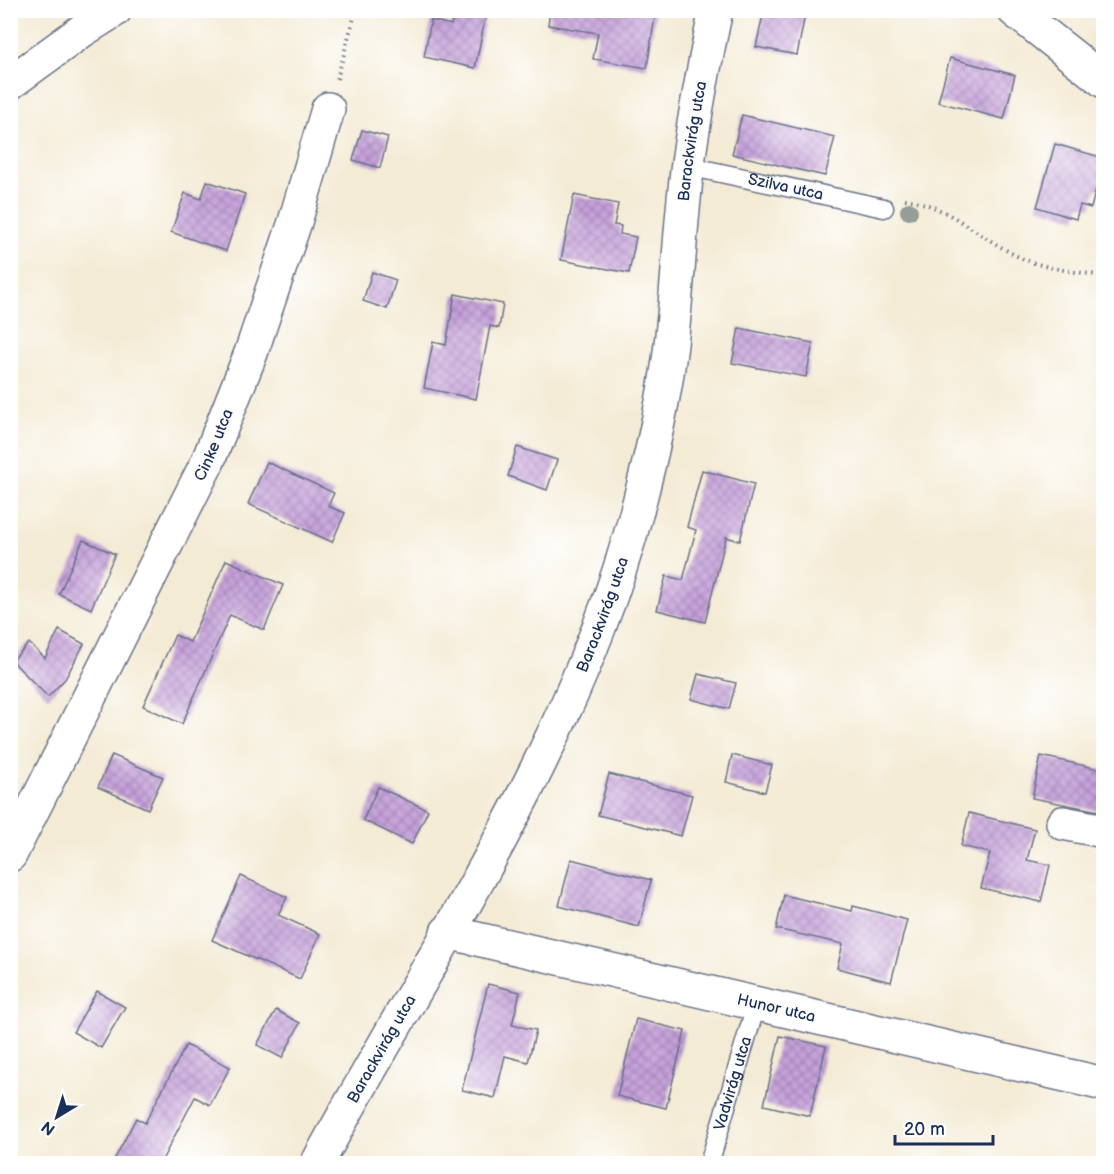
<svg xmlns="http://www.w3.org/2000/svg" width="1114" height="1174" viewBox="0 0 1114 1174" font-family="'Balsamiq Sans',sans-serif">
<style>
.building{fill:url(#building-cross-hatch)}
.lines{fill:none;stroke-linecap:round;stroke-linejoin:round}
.service-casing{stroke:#677188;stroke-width:21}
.minor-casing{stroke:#677188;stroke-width:36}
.path{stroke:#677188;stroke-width:4;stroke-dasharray:1.5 4.5;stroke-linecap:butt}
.service{stroke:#fff;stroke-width:18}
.minor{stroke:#fff;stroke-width:33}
.tree{fill:#949d97}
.labels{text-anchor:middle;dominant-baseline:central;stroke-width:6;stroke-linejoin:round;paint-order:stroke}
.street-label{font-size:16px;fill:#1b2f5e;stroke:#fff}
</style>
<defs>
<pattern id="building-cross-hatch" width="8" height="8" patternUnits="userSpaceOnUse" patternTransform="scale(1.5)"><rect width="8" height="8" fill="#c6a1da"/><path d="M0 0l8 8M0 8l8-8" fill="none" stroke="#a084b4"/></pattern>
</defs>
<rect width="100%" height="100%" fill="#fff"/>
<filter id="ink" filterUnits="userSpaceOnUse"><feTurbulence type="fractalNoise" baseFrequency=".0167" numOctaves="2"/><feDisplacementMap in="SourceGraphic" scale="12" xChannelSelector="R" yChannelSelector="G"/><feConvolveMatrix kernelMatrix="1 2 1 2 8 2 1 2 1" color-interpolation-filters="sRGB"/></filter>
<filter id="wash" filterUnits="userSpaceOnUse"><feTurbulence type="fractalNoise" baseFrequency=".008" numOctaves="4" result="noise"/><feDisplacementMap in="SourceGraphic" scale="24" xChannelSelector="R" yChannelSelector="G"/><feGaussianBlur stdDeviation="1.35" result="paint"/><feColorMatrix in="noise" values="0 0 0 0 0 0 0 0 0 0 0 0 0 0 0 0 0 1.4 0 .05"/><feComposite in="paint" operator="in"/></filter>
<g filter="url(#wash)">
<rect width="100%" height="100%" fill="#f4ebd5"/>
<g id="blocks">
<!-- building -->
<g class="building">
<path d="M 454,10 L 487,10 L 475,68 L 424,57 L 431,20 L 451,25 Z"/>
<path d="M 550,10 L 656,10 L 647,68 L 593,59 L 598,33 L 548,25 Z"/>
<path d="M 764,10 L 806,10 L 797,55 L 756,47 Z"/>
<path d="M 950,58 L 1015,75 L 1004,119 L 938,102 Z"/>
<path d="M 742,115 L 835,137 L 825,176 L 732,154 Z"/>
<path d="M 362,130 L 388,137 L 380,168 L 353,160 Z"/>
<path d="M 1055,144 L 1104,158 L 1104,192 L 1096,189 L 1091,208 L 1080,205 L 1076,219 L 1037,207 Z"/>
<path d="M 207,181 L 245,194 L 226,251 L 171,232 L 185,193 L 201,199 Z"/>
<path d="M 574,195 L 618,204 L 614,225 L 621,226 L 620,234 L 636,237 L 629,273 L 561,260 Z"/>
<path d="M 372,272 L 396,280 L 387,309 L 363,301 Z"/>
<path d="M 455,294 L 503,304 L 499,328 L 490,326 L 476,399 L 424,388 L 433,342 L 446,345 Z"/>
<path d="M 739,328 L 813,343 L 806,377 L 732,363 Z"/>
<path d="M 517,447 L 557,460 L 547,490 L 508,476 Z"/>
<path d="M 267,462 L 334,493 L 328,506 L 345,513 L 332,542 L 248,504 Z"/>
<path d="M 702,470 L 754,484 L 740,541 L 726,537 L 705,622 L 657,610 L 666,576 L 683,580 L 696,530 L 687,527 Z"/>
<path d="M 83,540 L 115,554 L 91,609 L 59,594 Z"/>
<path d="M 226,560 L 283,585 L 264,630 L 230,615 L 182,724 L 143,706 L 175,635 L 190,642 Z"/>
<path d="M 59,630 L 84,644 L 65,679 L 48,697 L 12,661 L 29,643 L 45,658 Z"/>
<path d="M 698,674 L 736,683 L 729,709 L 691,699 Z"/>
<path d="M 112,755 L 163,777 L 148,809 L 98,787 Z"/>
<path d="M 732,755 L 772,765 L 765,792 L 726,782 Z"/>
<path d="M 1041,756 L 1104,770 L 1104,812 L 1032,798 Z"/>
<path d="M 609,774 L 692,795 L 681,836 L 598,815 Z"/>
<path d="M 378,787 L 428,810 L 412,844 L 363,820 Z"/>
<path d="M 969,813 L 1035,829 L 1027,860 L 1050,865 L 1041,902 L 981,888 L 990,853 L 961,846 Z"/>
<path d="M 571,859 L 651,880 L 639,927 L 559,906 Z"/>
<path d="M 241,876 L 287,897 L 278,915 L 320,934 L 300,979 L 212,940 Z"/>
<path d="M 784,895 L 852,911 L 853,906 L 907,920 L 891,982 L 837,968 L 843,944 L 776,929 Z"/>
<path d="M 488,984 L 520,992 L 512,1025 L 536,1030 L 528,1062 L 505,1056 L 495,1098 L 462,1090 Z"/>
<path d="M 97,991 L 125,1007 L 101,1048 L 73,1032 Z"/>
<path d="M 276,1010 L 300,1023 L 282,1058 L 257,1045 Z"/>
<path d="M 636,1019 L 685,1031 L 666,1108 L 617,1096 Z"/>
<path d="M 780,1036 L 826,1046 L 810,1116 L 764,1105 Z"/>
<path d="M 186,1045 L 230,1067 L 210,1105 L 195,1097 L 160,1164 L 112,1164 L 136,1118 L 145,1123 Z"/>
</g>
</g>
</g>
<g filter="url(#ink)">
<use href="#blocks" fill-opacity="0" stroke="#677188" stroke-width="1.5"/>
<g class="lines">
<!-- service casing -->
<g class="service-casing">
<g id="service">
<path id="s1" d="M 688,166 L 884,208"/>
<path id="s2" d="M 709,1164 L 757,1002"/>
</g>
</g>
<!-- minor casing -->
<g class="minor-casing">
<g id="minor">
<path d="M 1014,10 L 1104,81"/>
<path d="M 10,83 L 83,30 L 115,10"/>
<path d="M 1063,823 L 1104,831"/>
<path id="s3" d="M 10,855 L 208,461 L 251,353 L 295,222 L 328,109"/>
<path id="s4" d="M 447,932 L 1104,1084"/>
<path id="s5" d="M 317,1164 C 432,952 577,742 638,507 C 650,461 661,414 668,367 C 678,300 679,231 688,163 C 695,112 705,61 716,10"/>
</g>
</g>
<!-- path -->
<g class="path">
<path d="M 337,79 L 356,10"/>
<path d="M 905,199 C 950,206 981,239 1021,258 C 1046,269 1077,272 1104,276"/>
</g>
<!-- service -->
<use href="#service" class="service"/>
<!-- minor -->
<use href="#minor" class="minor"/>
</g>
<!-- trees -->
<circle class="tree" cx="909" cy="211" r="9"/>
</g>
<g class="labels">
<!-- street labels -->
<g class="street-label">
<text stroke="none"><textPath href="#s5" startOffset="1104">Barackvirág utca</textPath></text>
<text stroke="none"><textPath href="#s1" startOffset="100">Szilva utca</textPath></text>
<text stroke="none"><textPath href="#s3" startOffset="458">Cinke utca</textPath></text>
<text stroke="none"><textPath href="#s5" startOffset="620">Barackvirág utca</textPath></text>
<text stroke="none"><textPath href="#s4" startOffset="338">Hunor utca</textPath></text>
<text stroke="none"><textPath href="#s5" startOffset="132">Barackvirág utca</textPath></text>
<text stroke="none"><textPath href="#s2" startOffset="84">Vadvirág utca</textPath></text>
</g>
</g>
<!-- margin -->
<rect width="1114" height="1174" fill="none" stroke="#fff" stroke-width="36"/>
<!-- north arrow -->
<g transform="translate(57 1117) rotate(218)" stroke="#ffffff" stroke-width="4.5" paint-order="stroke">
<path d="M0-4.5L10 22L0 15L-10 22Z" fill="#1b2f5e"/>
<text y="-9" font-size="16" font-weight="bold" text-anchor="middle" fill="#1b2f5e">N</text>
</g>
<!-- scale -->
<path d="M895 1135v9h98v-9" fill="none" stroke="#1b2f5e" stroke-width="3"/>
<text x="904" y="1135" font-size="18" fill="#1b2f5e" stroke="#ffffff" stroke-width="4.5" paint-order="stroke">20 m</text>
</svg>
